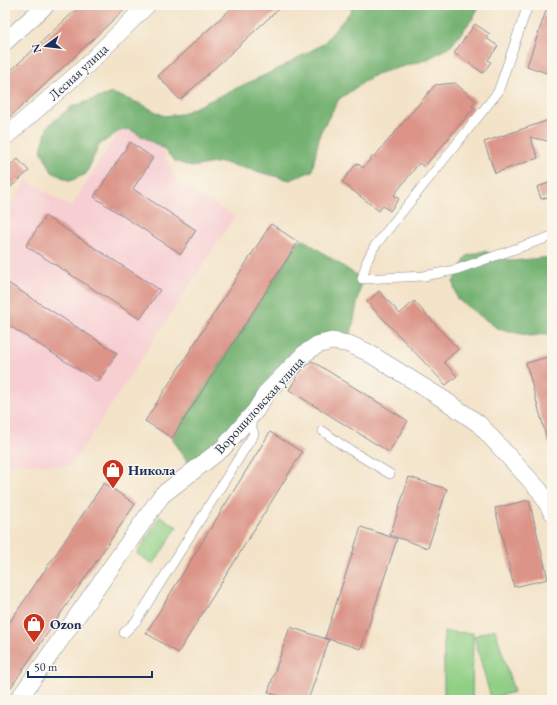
<svg xmlns="http://www.w3.org/2000/svg" width="557" height="705" viewBox="0 0 557 705" font-family="'EB Garamond',serif">
<style>
.built{fill:#f7cfd3}
.green{fill:#90cf85;stroke:#567f72}
.forest{fill:#74b272;stroke:#487068}
.building{fill:#dc9488}
.lines{fill:none;stroke-linecap:round;stroke-linejoin:round}
.lane-casing{stroke:#878993;stroke-width:10}
.street-casing{stroke:#878993;stroke-width:18}
.lane{stroke:#fff;stroke-width:9}
.street{stroke:#fff;stroke-width:17}
.labels{text-anchor:middle;dominant-baseline:central;stroke-width:3;stroke-linejoin:round;paint-order:stroke}
.street-label{font-size:14px;fill:#1b2f5e;stroke:#fbf7ec}
.poi-label{font-size:14px;font-weight:bold;fill:#1b2f5e;stroke:#fbf7ec;text-anchor:start}
</style>
<rect width="100%" height="100%" fill="#fbf7ec"/>
<filter id="ink" filterUnits="userSpaceOnUse"><feTurbulence type="fractalNoise" baseFrequency=".025" numOctaves="2"/><feDisplacementMap in="SourceGraphic" scale="8" xChannelSelector="R" yChannelSelector="G"/><feConvolveMatrix kernelMatrix="1 2 1 2 8 2 1 2 1" color-interpolation-filters="sRGB"/></filter>
<filter id="wash" filterUnits="userSpaceOnUse"><feTurbulence type="fractalNoise" baseFrequency=".012" numOctaves="4" result="noise"/><feDisplacementMap in="SourceGraphic" scale="16" xChannelSelector="R" yChannelSelector="G"/><feGaussianBlur stdDeviation="0.9" result="paint"/><feColorMatrix in="noise" values="0 0 0 0 0 0 0 0 0 0 0 0 0 0 0 0 0 1.4 0 .05"/><feComposite in="paint" operator="in"/></filter>
<g filter="url(#wash)">
<rect width="100%" height="100%" fill="#f3e3c8"/>
<!-- built -->
<path class="built" d="M 129,129 L 161,147 L 178,184 L 235,216 L 71,466 L 5,463 L 5,212 L 27,181 L 71,207 L 119,131 Z"/>
<!-- green -->
<g class="green">
<path d="M 160,516 L 177,527 L 154,564 L 137,554 Z"/>
<path d="M 495,629 L 514,692 L 491,698 L 474,636 Z"/>
<path d="M 444,632 L 473,633 L 472,699 L 444,699 Z"/>
</g>
<!-- forest -->
<g class="forest">
<path d="M 353,5 L 477,5 L 478,8 L 473,18 L 451,46 L 426,60 L 376,74 L 339,99 L 320,133 L 312,171 L 290,180 L 221,162 L 191,167 L 175,161 L 161,147 L 129,129 L 119,131 L 99,145 L 86,174 L 70,181 L 52,172 L 41,150 L 48,126 L 71,107 L 112,93 L 141,104 L 164,116 L 181,114 L 278,69 L 323,44 L 351,11 Z"/>
<path d="M 304,240 L 362,279 L 349,344 L 317,345 L 194,471 L 172,438 L 298,242 Z"/>
<path d="M 484,251 L 512,261 L 552,257 L 552,333 L 530,336 L 497,328 L 457,299 L 453,282 L 467,256 Z"/>
</g>
<g id="blocks">
<!-- building -->
<g class="building">
<path d="M 81,5 L 129,5 L 5,122 L 5,76 Z"/>
<path d="M 235,5 L 283,5 L 180,100 L 158,76 Z"/>
<path d="M 548,5 L 552,5 L 552,75 L 527,66 Z"/>
<path d="M 475,24 L 490,34 L 486,38 L 498,46 L 488,60 L 491,62 L 483,73 L 454,53 Z"/>
<path d="M 455,83 L 476,101 L 472,106 L 474,108 L 424,167 L 419,163 L 394,195 L 399,199 L 390,211 L 383,206 L 379,211 L 342,182 L 357,163 L 363,168 L 373,156 L 374,157 L 435,85 Z"/>
<path d="M 552,119 L 552,142 L 530,137 L 538,158 L 495,173 L 484,142 Z"/>
<path d="M 130,142 L 153,158 L 133,189 L 196,230 L 181,254 L 94,197 Z"/>
<path d="M 18,159 L 29,171 L 5,192 L 5,169 Z"/>
<path d="M 552,182 L 552,196 L 541,199 L 537,187 Z"/>
<path d="M 45,216 L 160,290 L 140,319 L 26,246 Z"/>
<path d="M 271,224 L 298,242 L 172,438 L 145,421 Z"/>
<path d="M 5,281 L 117,353 L 98,382 L 5,323 Z"/>
<path d="M 379,291 L 400,314 L 414,301 L 458,349 L 444,362 L 457,376 L 446,385 L 367,302 Z"/>
<path d="M 552,356 L 552,442 L 548,443 L 526,363 Z"/>
<path d="M 312,361 L 408,421 L 389,452 L 289,390 L 300,372 Z"/>
<path d="M 270,432 L 302,452 L 178,653 L 146,633 Z"/>
<path d="M 409,477 L 447,489 L 428,548 L 390,535 Z"/>
<path d="M 104,483 L 135,504 L 5,696 L 5,629 Z"/>
<path d="M 529,500 L 548,579 L 514,587 L 495,508 Z"/>
<path d="M 361,527 L 397,539 L 361,649 L 325,638 Z"/>
<path d="M 290,627 L 329,640 L 308,700 L 291,700 L 268,692 Z"/>
</g>
</g>
</g>
<g filter="url(#ink)">
<use href="#blocks" fill-opacity="0" stroke="#878993" stroke-width="1"/>
<g class="lines">
<!-- lane casing -->
<g class="lane-casing">
<g id="lane">
<path d="M 528,5 L 498,92 L 374,247 L 367,261 L 362,279 L 424,276 L 455,270 L 552,236"/>
<path d="M 323,431 L 342,445 L 390,474"/>
<path d="M 124,633 L 137,620 L 247,445 L 254,434 L 249,418"/>
</g>
</g>
<!-- street casing -->
<g class="street-casing">
<g id="street">
<path d="M 5,42 L 46,5"/>
<path d="M 5,137 L 81,71 L 147,5"/>
<path d="M 18,700 L 162,495 L 223,448 L 256,410 L 267,392 L 304,354 L 317,345 L 332,341 L 349,344 L 367,352 L 443,399 L 479,424 L 540,491 L 552,512"/>
</g>
</g>
<!-- lane -->
<use href="#lane" class="lane"/>
<!-- street -->
<use href="#street" class="street"/>
</g>
</g>
<!-- icons -->
<defs>
<g id="shop-pin" transform="scale(1.15)"><path d="M0 17L-7.5 6A9.5 9.5 0 1 1 7.5 6Z" fill="#c8321e" stroke="#fbf7ec"/><path d="M-5-2.5h2.3a2.7 3.5 0 0 1 5.4 0H5L5.5 6h-11ZM-1.5-2.5h3a1.5 2.3 0 0 0-3 0Z" fill="#fff"/></g>
</defs>
<g fill-rule="evenodd">
<use href="#shop-pin" x="113" y="470"/>
<use href="#shop-pin" x="34" y="624"/>
</g>
<g class="labels">
<!-- street labels -->
<g class="street-label">
<text transform="translate(78 72) rotate(-43)">Лесная улица</text>
<text transform="translate(259 405) rotate(-48)">Ворошиловская улица</text>
</g>
<!-- poi labels -->
<g class="poi-label">
<text x="128" y="470">Никола</text>
<text x="50" y="624">Ozon</text>
</g>
</g>
<!-- margin -->
<rect width="557" height="705" fill="none" stroke="#fbf7ec" stroke-width="20"/>
<!-- north arrow -->
<g transform="translate(46 46) rotate(255)" stroke="#fbf7ec" stroke-width="3" paint-order="stroke">
<path d="M0-3L7 15L0 10L-7 15Z" fill="#1b2f5e"/>
<text y="-6" font-size="11" font-weight="bold" text-anchor="middle" fill="#1b2f5e">N</text>
</g>
<!-- scale -->
<path d="M28 671v6h124v-6" fill="none" stroke="#1b2f5e" stroke-width="2"/>
<text x="34" y="671" font-size="12" fill="#1b2f5e" stroke="#fbf7ec" stroke-width="3" paint-order="stroke">50 m</text>
</svg>
